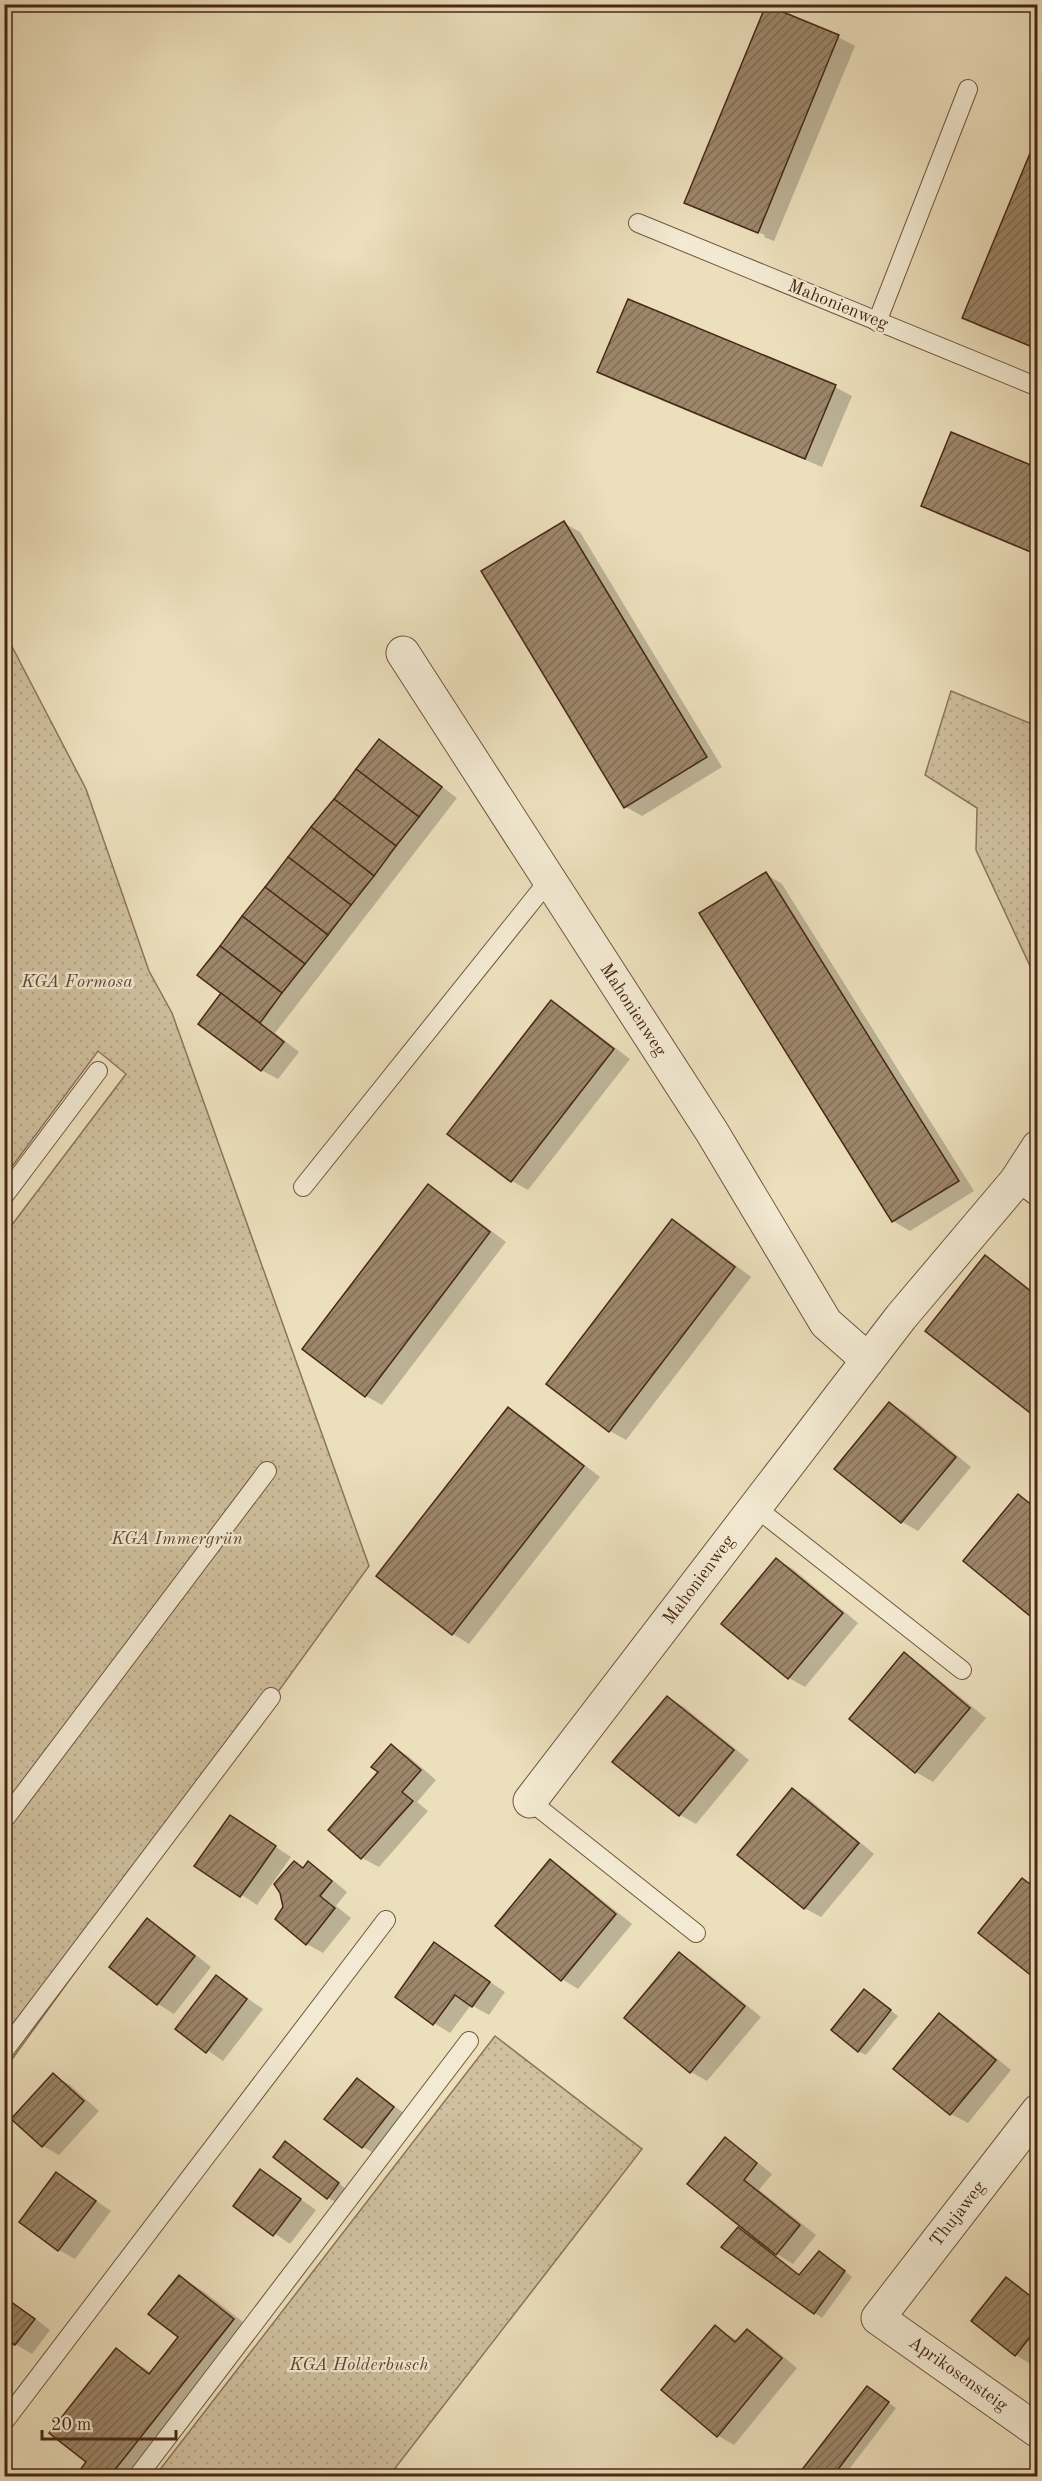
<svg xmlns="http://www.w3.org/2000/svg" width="1042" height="2481" viewBox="0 0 1042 2481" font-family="'Old Standard TT',serif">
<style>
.green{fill:url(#green-dots);stroke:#8c745a;stroke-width:1.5}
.shadow{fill:#0003}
.building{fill:url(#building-hatch);stroke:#482714;stroke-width:1.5}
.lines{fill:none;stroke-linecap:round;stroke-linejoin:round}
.service-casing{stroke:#71553e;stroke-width:20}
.minor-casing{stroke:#71553e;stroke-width:35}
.service{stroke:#f3ead3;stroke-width:18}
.minor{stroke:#f3ead3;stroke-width:33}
.labels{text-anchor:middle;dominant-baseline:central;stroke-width:4.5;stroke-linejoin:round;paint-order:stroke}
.street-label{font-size:18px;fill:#482714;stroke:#f3ead3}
.park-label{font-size:18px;font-style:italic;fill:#634630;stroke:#f3ead3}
</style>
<defs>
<pattern id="green-dots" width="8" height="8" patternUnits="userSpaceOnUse" patternTransform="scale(1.5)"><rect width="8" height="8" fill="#d0c09f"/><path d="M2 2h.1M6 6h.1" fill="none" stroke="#b4a588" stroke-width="1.8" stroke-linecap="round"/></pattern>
<pattern id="building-hatch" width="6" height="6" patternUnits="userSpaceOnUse" patternTransform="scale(1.5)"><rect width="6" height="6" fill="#9d876b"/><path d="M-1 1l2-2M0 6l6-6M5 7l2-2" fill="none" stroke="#826e57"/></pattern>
</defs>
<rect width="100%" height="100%" fill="#ecdfbc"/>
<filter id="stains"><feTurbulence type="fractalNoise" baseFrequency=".00333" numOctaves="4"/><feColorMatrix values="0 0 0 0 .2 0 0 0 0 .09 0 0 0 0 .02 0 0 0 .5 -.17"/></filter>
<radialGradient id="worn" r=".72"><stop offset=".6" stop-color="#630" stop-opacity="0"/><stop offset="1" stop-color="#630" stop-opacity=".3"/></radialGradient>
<!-- green -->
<g class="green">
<path d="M 6,635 L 86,789 L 149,971 L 172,1013 L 369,1566 L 5,2069 L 5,1234 L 126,1074 L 98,1051 L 5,1176 L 4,637 Z"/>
<path d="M 951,691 L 1037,726 L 1037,981 L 976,850 L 977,808 L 925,775 Z"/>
<path d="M 495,2036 L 642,2149 L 389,2476 L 155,2476 Z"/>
</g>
<!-- shadow -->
<g class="shadow">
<path d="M 767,7 L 838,37 L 855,46 L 774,241 L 764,237 L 765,235 L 701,208 L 701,211 L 686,202 Z"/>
<path d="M 1038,138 L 1038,350 L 980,327 L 964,317 Z"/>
<path d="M 628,301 L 835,387 L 852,396 L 822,467 L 615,381 L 599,371 Z"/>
<path d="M 1038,470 L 1038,556 L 939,515 L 922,505 Z"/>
<path d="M 564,523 L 580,532 L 722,767 L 642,816 L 626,807 Z"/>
<path d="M 379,741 L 395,751 L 457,798 L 275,1033 L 299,1052 L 278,1079 L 261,1070 L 223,992 Z"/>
<path d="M 766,874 L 782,884 L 974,1191 L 910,1231 L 893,1221 Z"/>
<path d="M 551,1002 L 567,1011 L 630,1059 L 528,1190 L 512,1181 Z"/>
<path d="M 428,1186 L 444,1195 L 506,1242 L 382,1405 L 366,1396 Z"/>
<path d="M 673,1221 L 689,1230 L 751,1277 L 626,1440 L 610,1431 Z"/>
<path d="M 985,1257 L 1001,1267 L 1038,1295 L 1038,1418 Z"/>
<path d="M 890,1404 L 906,1413 L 971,1467 L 918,1531 L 902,1522 Z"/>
<path d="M 508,1409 L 525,1418 L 600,1477 L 469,1644 L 453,1634 L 378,1576 Z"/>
<path d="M 1019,1496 L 1038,1508 L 1038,1618 L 1031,1614 Z"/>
<path d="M 777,1560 L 793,1569 L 858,1623 L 805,1687 L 789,1678 Z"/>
<path d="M 904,1654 L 920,1664 L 986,1718 L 933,1782 L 916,1772 L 851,1719 Z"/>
<path d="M 668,1698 L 684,1707 L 749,1760 L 696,1824 L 680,1815 Z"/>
<path d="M 392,1746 L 408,1756 L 436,1780 L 417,1802 L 428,1811 L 379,1867 L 362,1858 L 330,1829 L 380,1772 Z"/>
<path d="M 793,1790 L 809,1799 L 874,1854 L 821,1917 L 804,1908 Z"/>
<path d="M 230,1817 L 291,1857 L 257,1905 L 197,1865 Z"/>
<path d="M 550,1861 L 566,1871 L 632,1924 L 578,1989 L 562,1979 Z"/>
<path d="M 294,1862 L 304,1868 L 308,1863 L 324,1873 L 347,1892 L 336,1906 L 351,1918 L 323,1953 L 307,1944 L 284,1907 Z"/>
<path d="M 147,1920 L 164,1930 L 211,1967 L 174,2014 L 158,2004 L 111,1967 Z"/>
<path d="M 434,1944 L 505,1992 L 489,2015 L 471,2005 L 450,2033 L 434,2023 Z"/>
<path d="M 679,1954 L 695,1963 L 761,2017 L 707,2081 L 691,2072 Z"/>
<path d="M 217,1977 L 263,2009 L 223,2061 L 177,2029 Z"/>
<path d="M 865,1991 L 898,2016 L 866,2055 L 858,2051 Z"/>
<path d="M 939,2015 L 956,2025 L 1011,2070 L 968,2123 L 951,2114 L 895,2068 Z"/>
<path d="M 53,2075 L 70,2085 L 99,2111 L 59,2155 L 43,2146 Z"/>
<path d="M 357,2080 L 373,2090 L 409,2117 L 379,2156 L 363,2147 Z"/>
<path d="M 725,2139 L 741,2149 L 772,2174 L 759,2190 L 816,2235 L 793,2264 L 772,2251 L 771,2253 L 800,2276 L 827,2257 L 852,2277 L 822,2318 L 815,2313 L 738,2229 L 752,2237 L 753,2235 Z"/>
<path d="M 294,2148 L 346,2189 L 336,2202 L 328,2198 Z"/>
<path d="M 261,2171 L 316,2210 L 290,2244 L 235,2206 Z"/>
<path d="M 57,2174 L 111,2211 L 75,2259 L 59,2250 Z"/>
<path d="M 179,2277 L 203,2291 L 257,2333 L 144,2476 L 82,2476 L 79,2474 L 88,2462 L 116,2350 L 152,2373 L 180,2337 Z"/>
<path d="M 1007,2279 L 1038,2300 L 1038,2357 L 1032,2365 L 1016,2355 Z"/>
<path d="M 4,2295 L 50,2330 L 32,2354 L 15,2344 L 4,2359 Z"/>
<path d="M 716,2327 L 738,2341 L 747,2331 L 763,2340 L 797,2368 L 734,2445 L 717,2435 Z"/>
<path d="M 867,2388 L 896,2408 L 844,2476 L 799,2476 Z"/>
</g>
<!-- building -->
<g class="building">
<path d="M 766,5 L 839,35 L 758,233 L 684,203 Z"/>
<path d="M 1038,134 L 1038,343 L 1035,348 L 962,318 Z"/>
<path d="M 628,299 L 836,385 L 805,459 L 597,372 Z"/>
<path d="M 951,432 L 1038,468 L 1038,555 L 921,506 Z"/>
<path d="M 564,521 L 707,757 L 624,808 L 481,571 Z"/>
<path d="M 379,739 L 442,787 L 419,817 L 356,769 Z"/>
<path d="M 356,769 L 419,817 L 396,846 L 334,799 Z"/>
<path d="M 334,799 L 396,846 L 374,876 L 311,827 Z"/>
<path d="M 311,827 L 374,876 L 351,905 L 288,857 Z"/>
<path d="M 288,857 L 351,905 L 328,935 L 265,887 Z"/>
<path d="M 766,872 L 959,1181 L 892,1222 L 699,913 Z"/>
<path d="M 265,887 L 328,935 L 305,964 L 242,916 Z"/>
<path d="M 242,916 L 305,964 L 282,993 L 220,946 Z"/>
<path d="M 220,946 L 282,993 L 260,1023 L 197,975 Z"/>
<path d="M 221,993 L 284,1042 L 261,1071 L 198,1024 Z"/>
<path d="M 551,1000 L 614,1049 L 511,1182 L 447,1134 Z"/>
<path d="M 428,1184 L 490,1232 L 365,1397 L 302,1349 Z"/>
<path d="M 672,1219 L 735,1267 L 609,1432 L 546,1384 Z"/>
<path d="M 985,1255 L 1038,1297 L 1038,1419 L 925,1331 Z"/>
<path d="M 889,1402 L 956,1457 L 901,1523 L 834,1469 Z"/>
<path d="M 508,1407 L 584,1466 L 452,1635 L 376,1576 Z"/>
<path d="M 1018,1494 L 1038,1510 L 1038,1606 L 1030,1616 L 963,1561 Z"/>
<path d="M 776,1558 L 843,1613 L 788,1679 L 721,1624 Z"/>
<path d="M 904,1652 L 970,1708 L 915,1773 L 849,1719 Z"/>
<path d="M 667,1696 L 734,1750 L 679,1816 L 612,1762 Z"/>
<path d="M 391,1744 L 421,1770 L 402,1792 L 413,1801 L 361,1859 L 328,1830 L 378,1772 L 371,1767 Z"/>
<path d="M 792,1788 L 859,1843 L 804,1909 L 737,1855 Z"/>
<path d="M 230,1815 L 276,1846 L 240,1897 L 194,1866 Z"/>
<path d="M 550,1859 L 616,1914 L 561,1981 L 495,1926 Z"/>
<path d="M 294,1861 L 303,1868 L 308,1861 L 332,1881 L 320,1896 L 335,1908 L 306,1945 L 275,1919 L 283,1907 L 280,1893 L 274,1884 Z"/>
<path d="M 1022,1878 L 1038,1890 L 1038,1981 L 978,1933 Z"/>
<path d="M 147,1918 L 195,1956 L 157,2005 L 109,1967 Z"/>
<path d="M 434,1942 L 490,1982 L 472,2007 L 455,1995 L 433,2025 L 395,1997 Z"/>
<path d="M 679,1952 L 745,2006 L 690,2073 L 624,2018 Z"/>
<path d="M 216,1975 L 247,1999 L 206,2053 L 175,2029 Z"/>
<path d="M 864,1989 L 891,2010 L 858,2052 L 831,2030 Z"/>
<path d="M 939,2013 L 996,2060 L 950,2115 L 893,2069 Z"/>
<path d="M 53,2073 L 84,2101 L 42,2147 L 11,2119 Z"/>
<path d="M 357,2078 L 394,2107 L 362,2148 L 324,2119 Z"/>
<path d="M 725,2137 L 757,2163 L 744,2180 L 800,2225 L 776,2255 L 687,2184 Z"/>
<path d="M 285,2141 L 339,2183 L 327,2199 L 273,2157 Z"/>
<path d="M 260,2169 L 301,2199 L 273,2236 L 233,2206 Z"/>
<path d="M 56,2172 L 96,2201 L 58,2251 L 19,2222 Z"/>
<path d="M 738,2227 L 799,2275 L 819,2251 L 845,2271 L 814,2314 L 721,2247 Z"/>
<path d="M 179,2275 L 234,2319 L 110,2476 L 80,2476 L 77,2474 L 86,2462 L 49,2433 L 116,2348 L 149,2374 L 178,2337 L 148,2314 Z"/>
<path d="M 1006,2277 L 1038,2302 L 1038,2327 L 1015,2356 L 971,2321 Z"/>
<path d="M 4,2297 L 35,2319 L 15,2345 L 4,2338 Z"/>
<path d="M 715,2325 L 735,2342 L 747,2329 L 782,2358 L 717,2437 L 661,2390 Z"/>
<path d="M 867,2386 L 889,2402 L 833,2476 L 797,2476 Z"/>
</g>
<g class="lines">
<!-- service casing -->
<g class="service-casing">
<g id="service">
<path d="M 638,223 L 1038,387"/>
<path d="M 877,322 L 968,89"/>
<path d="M 1016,1181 L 1038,1198"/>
<path d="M 303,1187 L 549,880"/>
<path d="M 4,1196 L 98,1071"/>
<path d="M 755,1507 L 962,1670"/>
<path d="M 530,1801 L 696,1933"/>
<path d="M 4,1820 L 267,1471"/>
<path d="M 4,2051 L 271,1697"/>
<path d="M 4,2422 L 386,1920"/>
<path d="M 138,2476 L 469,2041"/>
</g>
</g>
<!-- minor casing -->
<g class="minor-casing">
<g id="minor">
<path d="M 403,653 L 712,1132 L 826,1323 L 868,1360"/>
<path d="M 530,1801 L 901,1317 L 1016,1181 L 1038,1147"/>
<path d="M 1038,2111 L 878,2318 L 1038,2431"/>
</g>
</g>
<!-- service -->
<use href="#service" class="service"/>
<!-- minor -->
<use href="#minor" class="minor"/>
</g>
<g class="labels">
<!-- street labels -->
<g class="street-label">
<text transform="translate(838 305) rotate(22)">Mahonienweg</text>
<text transform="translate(633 1010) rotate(57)">Mahonienweg</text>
<text transform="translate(699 1580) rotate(-53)">Mahonienweg</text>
<text transform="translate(958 2214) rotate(-52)">Thujaweg</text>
<text transform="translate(958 2374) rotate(35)">Aprikosensteig</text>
</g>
<!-- park labels -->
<g class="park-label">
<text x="77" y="982">KGA Formosa</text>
<text x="177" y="1539">KGA Immergrün</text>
<text x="359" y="2365">KGA Holderbusch</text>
</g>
</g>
<!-- margin -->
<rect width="1042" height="2481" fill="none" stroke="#ecdfbc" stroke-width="24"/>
<rect x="6" y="6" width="1030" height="2469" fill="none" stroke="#482714" stroke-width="3"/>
<rect x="12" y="12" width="1018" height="2457" fill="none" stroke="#482714" stroke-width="1.5"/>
<!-- scale -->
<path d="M42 2430v9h134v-9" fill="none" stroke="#482714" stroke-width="3"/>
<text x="51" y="2430" font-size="18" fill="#482714" stroke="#f3ead3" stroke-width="4.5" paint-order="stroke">20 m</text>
<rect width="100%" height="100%" filter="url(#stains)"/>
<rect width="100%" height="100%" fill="url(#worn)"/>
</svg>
